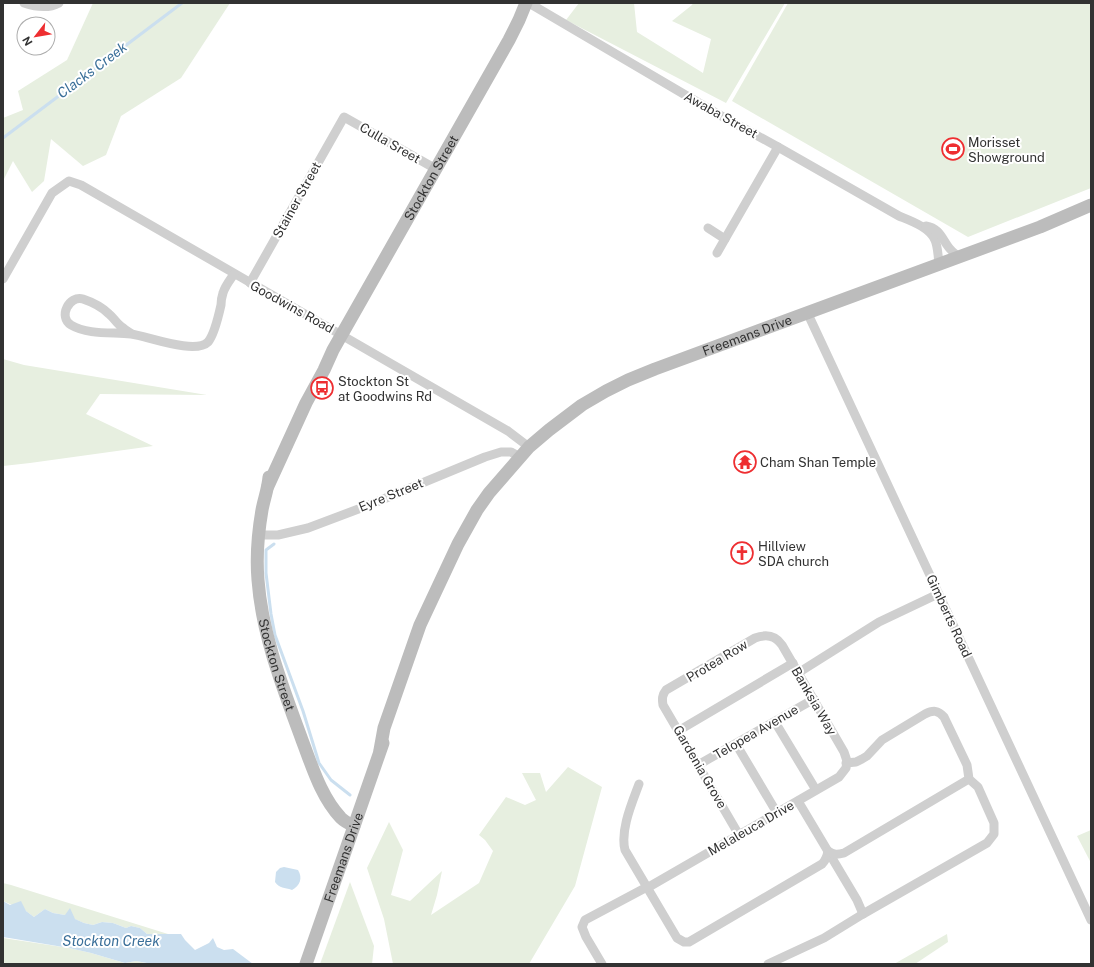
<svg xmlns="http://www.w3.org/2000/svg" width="1094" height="967" viewBox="0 0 1094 967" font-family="'Public Sans',sans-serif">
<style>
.green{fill:#e7efe0}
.water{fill:#cbdfef}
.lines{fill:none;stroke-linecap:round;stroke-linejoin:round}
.stream{stroke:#cbdfef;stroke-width:3}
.street{stroke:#cfcfcf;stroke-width:9}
.secondary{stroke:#bcbcbc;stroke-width:13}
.labels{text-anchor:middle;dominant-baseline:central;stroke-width:4;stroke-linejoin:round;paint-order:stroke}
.street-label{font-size:13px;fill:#323232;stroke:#fff}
.poi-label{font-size:13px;fill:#323232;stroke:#fff;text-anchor:start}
.water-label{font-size:14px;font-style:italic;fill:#3a6f99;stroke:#fff}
</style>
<rect width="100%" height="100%" fill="#fff"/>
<!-- green -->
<g class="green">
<path d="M 93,3 L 230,3 L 181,78 L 121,116 L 106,155 L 83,166 L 51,139 L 44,181 L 32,192 L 13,161 L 3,181 L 3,118 L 23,110 L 18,91 L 67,60 Z"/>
<path d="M 579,3 L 634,3 L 637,32 L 703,73 L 711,39 L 672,21 L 692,5 L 693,3 L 785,3 L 726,103 L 566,20 Z"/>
<path d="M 788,3 L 1091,3 L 1091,188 L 968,237 L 732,101 Z"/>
<path d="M 3,359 L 24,365 L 207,395 L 100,394 L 86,414 L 153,446 L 30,463 L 3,466 Z"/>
<path d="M 568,767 L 602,787 L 575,886 L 529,964 L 393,964 L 384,919 L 367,868 L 389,822 L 403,850 L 391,895 L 410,901 L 442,871 L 437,895 L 431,915 L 479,883 L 493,851 L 485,840 L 479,835 L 506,797 L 525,805 L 536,800 L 522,773 L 540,773 L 546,792 Z"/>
<path d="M 1091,830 L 1091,863 L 1077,836 Z"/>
<path d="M 350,882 L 374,946 L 372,964 L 320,964 Z"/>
<path d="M 3,883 L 11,885 L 168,934 L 147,934 L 140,928 L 131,926 L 126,928 L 113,923 L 102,922 L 93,925 L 84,923 L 65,915 L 53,913 L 45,909 L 34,917 L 26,911 L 3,901 Z"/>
<path d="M 947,934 L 948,942 L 915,964 L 894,964 Z"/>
<path d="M 3,938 L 69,948 L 91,953 L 125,963 L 136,961 L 152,964 L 3,964 Z"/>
</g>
<!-- water -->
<g class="water">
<path d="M 284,867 L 298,870 C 303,878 300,886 292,890 C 284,887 280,889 275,882 L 276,872 L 280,868 Z"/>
<path d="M 3,901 L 10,905 L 21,901 L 26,911 L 34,917 L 45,909 L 53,913 L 65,915 L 70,908 L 75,919 L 84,923 L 93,925 L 102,922 L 113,923 L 126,928 L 131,926 L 140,928 L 147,934 L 181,934 L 185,940 L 195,950 L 209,943 L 213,938 L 217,947 L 224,950 L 233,949 L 253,964 L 152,964 L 136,961 L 125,963 L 91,953 L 69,948 L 3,937 Z"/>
</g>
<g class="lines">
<!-- stream -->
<g class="stream">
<path d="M 3,138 L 182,3"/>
<path d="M 274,544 L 266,550 L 266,573 L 271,614 L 275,635 L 303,711 L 319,763 L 331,780 L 350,795"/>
</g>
<!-- street -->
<g class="street">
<path d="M 24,3 C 36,7 48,9 59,3"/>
<path d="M 529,3 L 716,113 L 778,147 L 899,216 C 911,221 929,227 935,240 C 938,247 938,256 939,264"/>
<path d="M 926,226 C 938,228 941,236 947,245 C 950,250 955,254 959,257"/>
<path d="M 708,228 L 725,239 L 778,147"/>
<path d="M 717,253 L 725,239"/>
<path d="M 3,279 L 52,193 L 69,181 L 81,185 C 223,268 366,349 508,431 L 529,447"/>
<path d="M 250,283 L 344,117 L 436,169"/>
<path d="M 807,312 L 1091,920"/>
<path d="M 132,334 C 129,332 125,330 122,327 C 117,324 114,318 109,314 C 102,307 92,302 83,299 C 69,295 58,317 71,325 C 88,335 112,332 131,334 C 147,336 195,355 208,342 C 214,335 219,314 221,305 C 221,301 222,296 223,293 C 225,286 230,280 234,274"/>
<path d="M 259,535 L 278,535 L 308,528 L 369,505 L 485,457 L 501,452 L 511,452 L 520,457"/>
<path d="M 798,673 L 879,622 L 938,594"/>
<path d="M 775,722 L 816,790"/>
<path d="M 678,731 L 793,663"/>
<path d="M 736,744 L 777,813"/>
<path d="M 698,765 L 814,699"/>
<path d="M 639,784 C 632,803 620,830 625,850 L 677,938 L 684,942 L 689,942 L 822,864 C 826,860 827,857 828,851"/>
<path d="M 798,801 L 857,900 L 863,914"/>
<path d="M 828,851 C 834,855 837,855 844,853 L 969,779"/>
<path d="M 647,888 L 839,777 L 846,768 L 847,761 L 844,752 L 782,645 C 775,635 766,634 755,638 L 666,690 C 662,695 662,699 663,705 L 739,835"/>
<path d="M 602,964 L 586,937 L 582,927 L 585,920 L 647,887"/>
<path d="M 768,964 L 824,938 L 863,914 L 987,843 L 994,834 L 994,823 L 978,787 L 969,779 L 967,765 L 944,717 C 938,710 933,710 925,714 L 882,740 L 867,756 L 862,759 L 856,762 L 846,763"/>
</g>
<!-- secondary -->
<g class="secondary">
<path id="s1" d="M 269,477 C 268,489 264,499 262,510 C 258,533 256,556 258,580 C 262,635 283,688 302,740 C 312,766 321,797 341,818 C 345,822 350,824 354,826"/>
<path id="s2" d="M 268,486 L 306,403 L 324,370 L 333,350 L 509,40 L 519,20 L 526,3"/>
<path id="s3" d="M 380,750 L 384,728 L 420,625 L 458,544 L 477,510 L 489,493 L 529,447 L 549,430 L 582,405 L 606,391 L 628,380 L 655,369 L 1040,227 L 1091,205"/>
<path id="s4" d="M 306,964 L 383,743"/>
</g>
</g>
<!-- icons -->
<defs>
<g id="stadium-ring" transform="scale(1.15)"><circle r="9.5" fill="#fff" stroke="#ee2e31" stroke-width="1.5"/><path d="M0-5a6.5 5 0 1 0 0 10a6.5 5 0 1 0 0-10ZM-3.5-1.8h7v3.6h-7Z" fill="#ee2e31"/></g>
<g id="bus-ring" transform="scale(1.15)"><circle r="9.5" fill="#fff" stroke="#ee2e31" stroke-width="1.5"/><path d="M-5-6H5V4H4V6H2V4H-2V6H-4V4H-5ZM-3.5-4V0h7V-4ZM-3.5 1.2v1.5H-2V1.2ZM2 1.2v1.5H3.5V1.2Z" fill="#ee2e31"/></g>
<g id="temple-ring" transform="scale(1.15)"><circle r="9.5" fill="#fff" stroke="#ee2e31" stroke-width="1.5"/><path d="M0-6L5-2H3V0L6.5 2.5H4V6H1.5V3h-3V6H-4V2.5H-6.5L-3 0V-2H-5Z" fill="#ee2e31"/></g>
<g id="church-ring" transform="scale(1.15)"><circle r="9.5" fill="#fff" stroke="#ee2e31" stroke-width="1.5"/><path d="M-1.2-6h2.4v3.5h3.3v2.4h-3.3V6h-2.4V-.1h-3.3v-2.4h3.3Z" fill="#ee2e31"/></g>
</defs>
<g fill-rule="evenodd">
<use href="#stadium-ring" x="953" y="149"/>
<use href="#bus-ring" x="322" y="388"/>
<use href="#temple-ring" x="745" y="462"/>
<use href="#church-ring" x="742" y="553"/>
</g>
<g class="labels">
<!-- street labels -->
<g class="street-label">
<text transform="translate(721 115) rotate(29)">Awaba Street</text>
<text transform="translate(390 143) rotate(30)">Culla Sreet</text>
<text stroke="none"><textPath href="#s2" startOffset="349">Stockton Street</textPath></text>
<text transform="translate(297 200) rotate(-61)">Stainer Street</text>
<text transform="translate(292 307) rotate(29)">Goodwins Road</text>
<text stroke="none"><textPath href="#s3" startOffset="589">Freemans Drive</textPath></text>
<text transform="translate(391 495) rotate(-22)">Eyre Street</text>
<text transform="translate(949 616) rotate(65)">Gimberts Road</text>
<text transform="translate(717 661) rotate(-31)">Protea Row</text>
<text stroke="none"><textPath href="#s1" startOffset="191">Stockton Street</textPath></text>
<text transform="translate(814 701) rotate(60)">Banksia Way</text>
<text transform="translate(756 732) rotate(-30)">Telopea Avenue</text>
<text transform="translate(700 767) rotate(60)">Gardenia Grove</text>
<text transform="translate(751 828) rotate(-30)">Melaleuca Drive</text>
<text stroke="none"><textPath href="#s4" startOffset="113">Freemans Drive</textPath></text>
</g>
<!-- poi labels -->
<g class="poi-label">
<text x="968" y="142">Morisset<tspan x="968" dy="15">Showground</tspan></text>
<text x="338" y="381">Stockton St<tspan x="338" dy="15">at Goodwins Rd</tspan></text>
<text x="760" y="462">Cham Shan Temple</text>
<text x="758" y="546">Hillview<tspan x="758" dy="15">SDA church</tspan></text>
</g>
<!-- water labels -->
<g class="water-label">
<text transform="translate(92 70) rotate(-37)">Clacks Creek</text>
<text x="111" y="941">Stockton Creek</text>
</g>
</g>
<!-- border -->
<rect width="1094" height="967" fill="none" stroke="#323232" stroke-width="8"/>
<!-- north arrow -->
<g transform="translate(36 36) rotate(239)"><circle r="19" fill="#ffffff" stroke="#adadad"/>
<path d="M0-3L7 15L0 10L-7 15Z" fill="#ee2e31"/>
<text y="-6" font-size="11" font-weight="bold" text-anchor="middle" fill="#323232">N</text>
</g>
</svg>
